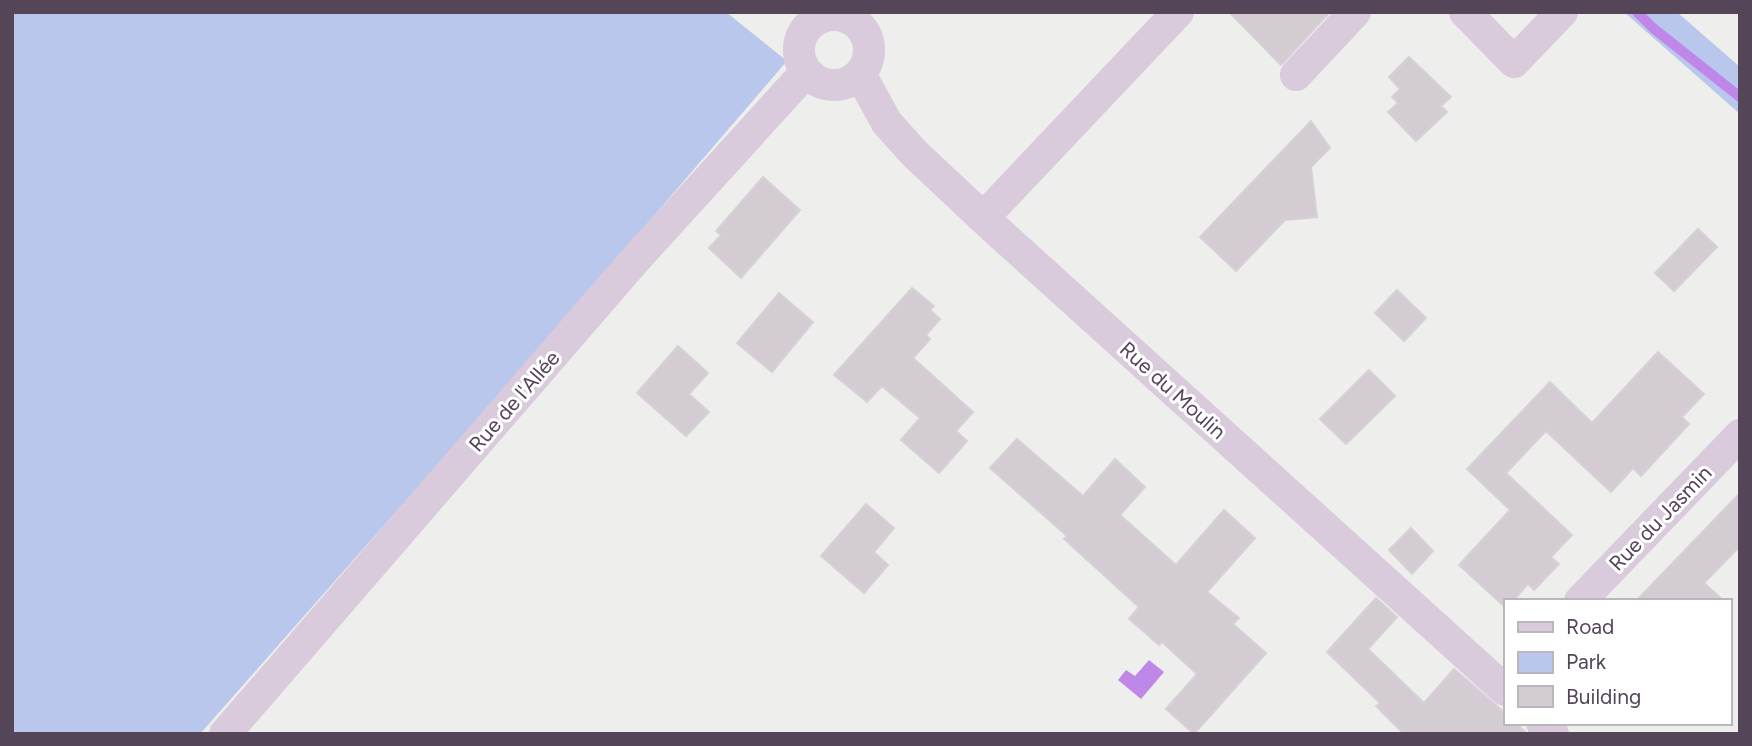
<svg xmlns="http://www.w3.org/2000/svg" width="1752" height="746" viewBox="0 0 1752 746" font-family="Figtree,sans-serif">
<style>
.green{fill:#bac7ec}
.water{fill:#bf88e8}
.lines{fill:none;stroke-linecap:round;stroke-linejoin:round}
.stream{stroke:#bf88e8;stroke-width:10}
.building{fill:#d3ccd3;stroke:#d8d0d7;stroke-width:2}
.minor{stroke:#d9cadc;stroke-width:32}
.labels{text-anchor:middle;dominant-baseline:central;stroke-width:6;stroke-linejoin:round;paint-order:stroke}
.street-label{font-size:21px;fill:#554559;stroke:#fff}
</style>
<rect width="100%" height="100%" fill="#eeefec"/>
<!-- green -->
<g class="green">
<path d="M 12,12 L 726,12 L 787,61 L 529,361 L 200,734 L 12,734 Z"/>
<path d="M 1624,12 L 1677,12 L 1740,67 L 1740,114 Z"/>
</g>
<!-- water -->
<path class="water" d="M 1149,660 L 1164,672 L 1141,699 L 1118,680 L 1126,670 L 1135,676 Z"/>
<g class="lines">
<!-- stream -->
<path class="stream" d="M 1637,12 L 1653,28 L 1740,97"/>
</g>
<!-- building -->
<g class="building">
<path d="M 1229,12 L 1330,12 L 1281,65 Z"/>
<path d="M 1409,57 L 1451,97 L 1441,106 L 1447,112 L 1416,141 L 1388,112 L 1398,103 L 1392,97 L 1400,89 L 1389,77 Z"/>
<path d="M 1311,121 L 1330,148 L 1311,167 L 1317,217 L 1285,220 L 1236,271 L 1200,237 Z"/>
<path d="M 763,177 L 800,210 L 741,278 L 709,248 L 721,235 L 716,231 Z"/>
<path d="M 1698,229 L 1717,247 L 1674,291 L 1655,273 Z"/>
<path d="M 912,288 L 934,306 L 930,310 L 940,319 L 926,335 L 930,339 L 913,358 L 973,412 L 956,431 L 967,441 L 939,473 L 901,440 L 920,418 L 882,386 L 867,402 L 834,375 Z"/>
<path d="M 1397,290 L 1426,318 L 1404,341 L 1375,313 Z"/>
<path d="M 779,293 L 813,322 L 772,372 L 737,343 Z"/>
<path d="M 678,346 L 708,373 L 689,394 L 709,412 L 686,436 L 637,393 Z"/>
<path d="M 1658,352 L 1704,394 L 1682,417 L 1689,424 L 1641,476 L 1633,468 L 1611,492 L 1546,431 L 1506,473 L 1572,535 L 1551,557 L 1559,564 L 1534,590 L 1528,584 L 1513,601 L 1505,601 L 1505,607 L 1459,565 L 1510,510 L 1467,469 L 1550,382 L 1592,423 Z"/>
<path d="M 1369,370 L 1395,396 L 1346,444 L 1320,419 Z"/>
<path d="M 1017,439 L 1083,496 L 1115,459 L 1145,487 L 1120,515 L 1176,565 L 1224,510 L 1255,538 L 1207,592 L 1239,618 L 1233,624 L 1266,653 L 1194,734 L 1166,709 L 1197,674 L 1162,642 L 1159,645 L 1129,619 L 1139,607 L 1064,539 L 1067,536 L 990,468 Z"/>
<path d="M 1740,493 L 1740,546 L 1704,583 L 1724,601 L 1636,601 Z"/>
<path d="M 866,504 L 894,528 L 874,552 L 888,565 L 864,593 L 821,556 Z"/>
<path d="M 1411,528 L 1433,551 L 1412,574 L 1389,550 Z"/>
<path d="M 1376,598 L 1397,617 L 1368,649 L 1424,703 L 1454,669 L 1505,713 L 1505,723 L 1516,723 L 1527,734 L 1404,734 L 1376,706 L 1380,703 L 1327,652 Z"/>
</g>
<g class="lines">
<!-- minor -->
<g class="minor">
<path d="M 1465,12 L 1514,62 L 1562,12"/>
<circle cx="834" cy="50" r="35"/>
<path d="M 860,74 L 887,123 L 915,154 L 994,228 L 1505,690"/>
<path d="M 1296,75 L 1355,12"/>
<path d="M 983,218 L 1178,12"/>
<path d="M 1580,601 L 1740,435"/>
<path d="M 1542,723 L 1553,734"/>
<path d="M 225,734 L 634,261 L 806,72"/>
</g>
</g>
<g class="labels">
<!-- street labels -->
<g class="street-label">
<text transform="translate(1173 390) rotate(42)">Rue du Moulin</text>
<text transform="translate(514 401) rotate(-49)">Rue de l'Allée</text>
<text transform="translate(1660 518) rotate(-46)">Rue du Jasmin</text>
</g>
</g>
<!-- border -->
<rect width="1752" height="746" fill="none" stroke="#554559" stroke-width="28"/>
<!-- legend -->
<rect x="1504" y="599" width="228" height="126" fill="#ffffff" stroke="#bbb5bd" stroke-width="2"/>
<rect x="1518" y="622" width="35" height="10" fill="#d9cadc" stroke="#bbb5bd" stroke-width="2"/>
<text x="1566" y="634" font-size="21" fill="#554559">Road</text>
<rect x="1518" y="652" width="35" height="21" fill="#bac7ec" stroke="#bbb5bd" stroke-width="2"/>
<text x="1566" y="669" font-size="21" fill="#554559">Park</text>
<rect x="1518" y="686" width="35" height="21" fill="#d3ccd3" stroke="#bbb5bd" stroke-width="2"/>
<text x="1566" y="704" font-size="21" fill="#554559">Building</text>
</svg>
